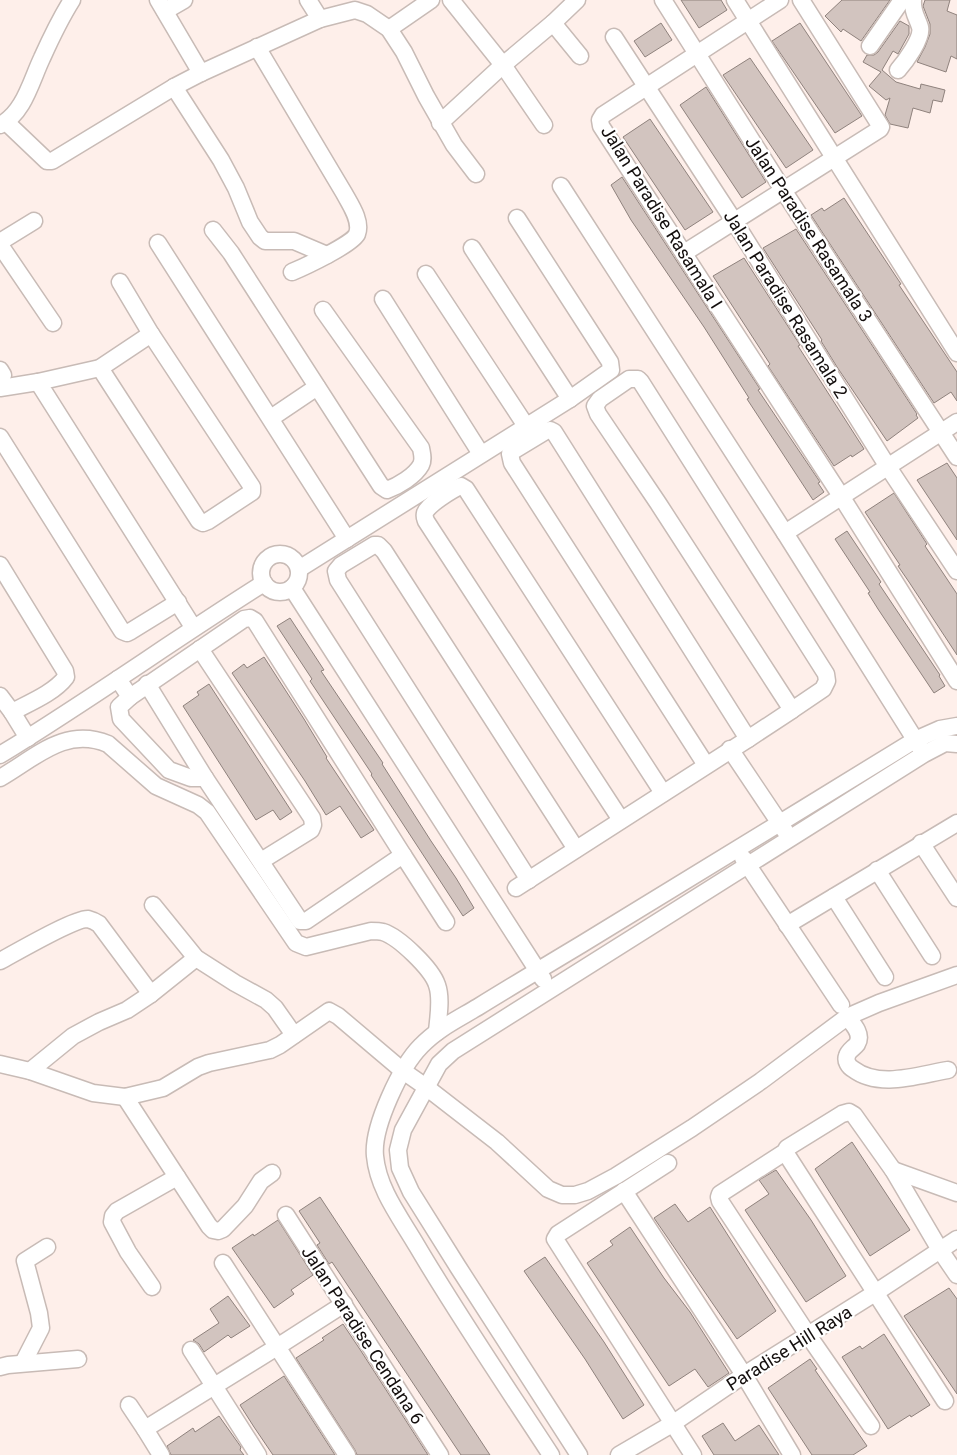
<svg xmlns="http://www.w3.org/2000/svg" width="957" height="1455" viewBox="0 0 957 1455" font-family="Roboto,sans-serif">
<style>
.building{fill:#d2c4bf;stroke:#8f827d}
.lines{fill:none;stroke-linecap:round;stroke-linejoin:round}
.minor-casing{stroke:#c8bbb6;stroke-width:19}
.minor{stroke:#fff;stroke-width:16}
.labels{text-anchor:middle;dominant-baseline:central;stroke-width:4.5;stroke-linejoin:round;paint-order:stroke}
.street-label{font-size:18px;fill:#130e0d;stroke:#fff}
</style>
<rect width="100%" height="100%" fill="#feefea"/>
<!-- building -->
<g class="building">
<path d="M 681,0 L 721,0 L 727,10 L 699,28 Z"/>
<path d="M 842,0 L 890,0 L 861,41 L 843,29 L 841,32 L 825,16 Z"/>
<path d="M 925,0 L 950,0 L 947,11 L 957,15 L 957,59 L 951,56 L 946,72 L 917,62 L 925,47 L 930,34 L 930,24 L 923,6 Z"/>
<path d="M 900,21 L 909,26 L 909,34 L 898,54 L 893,51 L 882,70 L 896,82 L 920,89 L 921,84 L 945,90 L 942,102 L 933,100 L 930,113 L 913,108 L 908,128 L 890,124 L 885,115 L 890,98 L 886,100 L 869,86 L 881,72 L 863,62 L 867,55 L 874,55 L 878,52 Z"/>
<path d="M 661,23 L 672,40 L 645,57 L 634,41 Z"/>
<path d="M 800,23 L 862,116 L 835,133 L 772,41 Z"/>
<path d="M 750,58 L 813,150 L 786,168 L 723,75 Z"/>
<path d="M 706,87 L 766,182 L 742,198 L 680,105 Z"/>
<path d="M 650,119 L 713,212 L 685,230 L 623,137 Z"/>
<path d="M 622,177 L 760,389 L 758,390 L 820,482 L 818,483 L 824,492 L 813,500 L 747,399 L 749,398 L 704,327 L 631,220 L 611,185 Z"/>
<path d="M 844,198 L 901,284 L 899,285 L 957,372 L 957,401 L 951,392 L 934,403 L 811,215 L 822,208 L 824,211 Z"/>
<path d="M 796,229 L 917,414 L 916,415 L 918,418 L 887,441 L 837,367 L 821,341 L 822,340 L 763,248 Z"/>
<path d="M 744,258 L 800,345 L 798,346 L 864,449 L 852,457 L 851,455 L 834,466 L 768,366 L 770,364 L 713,276 Z"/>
<path d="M 947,463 L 957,478 L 957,540 L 917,480 Z"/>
<path d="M 894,493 L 927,544 L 925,546 L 957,594 L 957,655 L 909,582 L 898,566 L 900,565 L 865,512 Z"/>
<path d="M 847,531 L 881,582 L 879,584 L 940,675 L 939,676 L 945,686 L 934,693 L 878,609 L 868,593 L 870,592 L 835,539 Z"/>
<path d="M 290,618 L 324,670 L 321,671 L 383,763 L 382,764 L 431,841 L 456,878 L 474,908 L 463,916 L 371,775 L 372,774 L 310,681 L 312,679 L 277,626 Z"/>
<path d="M 264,657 L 304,719 L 327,757 L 326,758 L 374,830 L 361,838 L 340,806 L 326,815 L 305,781 L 232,673 L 244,664 L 247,668 Z"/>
<path d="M 209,684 L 292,812 L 280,820 L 273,810 L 256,820 L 183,706 L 199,695 L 197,692 Z"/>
<path d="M 852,1142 L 910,1230 L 870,1256 L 815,1169 Z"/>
<path d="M 776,1170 L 811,1220 L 846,1276 L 806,1302 L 745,1210 L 769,1194 L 759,1180 Z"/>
<path d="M 320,1197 L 417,1344 L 490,1455 L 461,1455 L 332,1262 L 329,1264 L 317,1245 L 320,1243 L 299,1211 Z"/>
<path d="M 675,1204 L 688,1222 L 710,1207 L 776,1311 L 737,1339 L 654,1218 Z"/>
<path d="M 278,1220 L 313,1275 L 291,1290 L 294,1294 L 274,1308 L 232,1248 L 253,1234 L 254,1236 Z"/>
<path d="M 630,1227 L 664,1278 L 690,1312 L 729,1373 L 708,1387 L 695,1369 L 669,1386 L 587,1263 L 613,1245 L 610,1241 Z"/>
<path d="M 545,1257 L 604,1342 L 644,1405 L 623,1419 L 585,1359 L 524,1271 Z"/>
<path d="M 949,1288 L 957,1299 L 957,1394 L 904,1316 Z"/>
<path d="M 228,1296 L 250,1326 L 231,1338 L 228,1335 L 204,1352 L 199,1344 L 193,1340 L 219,1323 L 210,1309 Z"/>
<path d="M 343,1324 L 361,1351 L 428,1455 L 357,1455 L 355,1450 L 296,1358 L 324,1340 L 322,1338 Z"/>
<path d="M 884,1334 L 930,1405 L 911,1417 L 910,1415 L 888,1429 L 842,1357 L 860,1346 L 862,1349 Z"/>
<path d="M 810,1359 L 817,1369 L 815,1370 L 867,1446 L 853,1455 L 812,1455 L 768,1388 Z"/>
<path d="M 284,1376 L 335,1455 L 273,1455 L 254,1427 L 240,1405 Z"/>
<path d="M 219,1416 L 241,1447 L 240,1450 L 244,1455 L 171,1455 L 167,1446 L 193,1428 L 195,1432 Z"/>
<path d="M 723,1423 L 735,1441 L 759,1425 L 779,1455 L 714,1455 L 702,1436 Z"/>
</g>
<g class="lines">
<!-- minor casing -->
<g class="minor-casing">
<g id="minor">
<path d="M 158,0 L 201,73"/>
<path d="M 308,0 L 320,19"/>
<path d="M 451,0 L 503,65 L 544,125"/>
<path d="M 577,0 L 553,23 L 580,56"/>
<path d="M 663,0 L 783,190 L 957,457"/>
<path d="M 735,0 L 957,353"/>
<path d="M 780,0 L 603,115 L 600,120 L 601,126 L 841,496 L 957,681"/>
<path d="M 165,11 L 184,0"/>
<path d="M 389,29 L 431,0"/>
<path d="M 614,37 L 734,221 L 888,467 L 957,571"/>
<path d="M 870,46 L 902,0"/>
<path d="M 257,47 L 344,193 C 350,204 362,221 357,234 C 353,244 304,267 292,272"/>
<path d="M 898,70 C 905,62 923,38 920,27 C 917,17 912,12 913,0"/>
<path d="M 174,87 L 221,160 L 236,188 L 250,222 L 260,237 L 265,241 L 294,241 L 327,255"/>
<path d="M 6,122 L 47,161 L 52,161 L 174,87 L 201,73 L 320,19 L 355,10 L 367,14 L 389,29 L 404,52 L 426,96 L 454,145 L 476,174"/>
<path d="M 440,123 L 503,65 L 553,23"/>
<path d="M 0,125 C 24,113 31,81 42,58 C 51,38 60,19 72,0"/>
<path d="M 561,186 L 785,533 L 921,749"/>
<path d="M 213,230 L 231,253 L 381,486 L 387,490 C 398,486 415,476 421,465 C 424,459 422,454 421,448 L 323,310"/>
<path d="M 0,242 L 34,221"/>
<path d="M 158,243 L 347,539"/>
<path d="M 0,245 L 53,323"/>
<path d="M 472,248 L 570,399"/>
<path d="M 684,253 L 880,129 L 881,127 L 801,0"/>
<path d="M 426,274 L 526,426"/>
<path d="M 383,299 L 481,454"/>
<path d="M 151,334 L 100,368 L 38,382 L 193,627"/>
<path d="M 100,368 L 199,521 L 203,523 L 208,521 L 252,492 L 252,487 L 151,334 L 120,282"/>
<path d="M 0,370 L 3,375"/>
<path d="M 629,379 L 638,379 L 641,382 L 826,674 L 827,681 L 823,689 L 792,710 L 658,503 L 598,414 L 595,406 L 600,399 Z"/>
<path d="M 0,388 L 38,382"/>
<path d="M 271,418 L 317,387"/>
<path d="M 0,437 L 122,631 L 127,633 L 131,631 L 178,602"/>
<path d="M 785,533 L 957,422"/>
<circle cx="280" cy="573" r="19"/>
<path d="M 0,565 L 65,671 L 66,677 C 54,693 29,703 12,712 L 0,696"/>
<path d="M 299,569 L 570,399 L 611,370 L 610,362 L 517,218"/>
<path d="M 292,588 L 543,979"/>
<path d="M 200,649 L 312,818 L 313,825 L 311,830 L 261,861"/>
<path d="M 118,679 L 130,697 L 119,707 L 121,719 L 169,770 L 191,778 L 205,778 L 300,921 L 306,921 L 403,855 L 446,922"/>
<path d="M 147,684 L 205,778"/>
<path d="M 130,697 L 244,619 L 250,618 L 255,621 L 403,855"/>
<path d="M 12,712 L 28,738"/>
<path d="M 730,749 L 785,831"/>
<path d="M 0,755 C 90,700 175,639 264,583"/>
<path d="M 706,765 L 512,463 L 510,454 L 513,451 L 546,431 L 550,430 L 554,432 L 748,739 L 792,710"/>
<path d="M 0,778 C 35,758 65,726 108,744 L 156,786 L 198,805 L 207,812 L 296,943 L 306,947 L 371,931 C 375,931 379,931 383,932 C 399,937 432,969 437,985 C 442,999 438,1018 437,1032"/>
<path d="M 621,820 L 426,521 C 425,518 424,517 425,513 C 427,505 453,489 461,486 L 466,489 L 663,793"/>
<path d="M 921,843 L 957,898"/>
<path d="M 743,858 L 841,1005"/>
<path d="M 877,870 L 932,956"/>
<path d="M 529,880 L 338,580 L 336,571 L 341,565 L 374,545 L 378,545 L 384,551 L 576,849"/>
<path d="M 516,888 L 748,739"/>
<path d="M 834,897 L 885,977"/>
<path d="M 153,905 L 196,958 L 235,983 L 266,1000 L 275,1008 L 294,1035"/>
<path d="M 787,925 L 957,823"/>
<path d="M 0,961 C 15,953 75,918 88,919 C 92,920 96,922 99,924 L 151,994 L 196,958"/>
<path d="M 847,1017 C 853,1024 863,1034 857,1044 C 854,1048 848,1051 847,1056 C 845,1061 849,1067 853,1069 C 879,1089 918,1075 948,1070"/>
<path d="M 0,1064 L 30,1071 L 93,1093 L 125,1097 L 163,1088 L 198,1067 L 209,1063 L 270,1050 L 280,1045 L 329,1011 L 338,1016 L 403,1071 L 426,1087 L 497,1142 L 548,1189 L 562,1195 L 575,1195 L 588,1191 L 616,1176 L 692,1128 L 761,1081 L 847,1017 L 879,1003 L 957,975"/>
<path d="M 30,1071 L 73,1036 L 99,1022 L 127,1010 L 151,994"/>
<path d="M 125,1097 L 209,1226 L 213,1230 L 218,1231 L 223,1229 L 245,1206 L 261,1181 L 272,1173"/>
<path d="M 785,1152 L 945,1401"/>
<path d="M 668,1163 L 558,1234 L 555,1239 L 693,1455"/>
<path d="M 893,1170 L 957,1193"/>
<path d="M 624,1191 L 744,1375 L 792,1455"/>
<path d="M 286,1215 L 440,1455"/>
<path d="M 223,1263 L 347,1455"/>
<path d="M 152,1287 L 128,1252 L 112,1222 L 113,1216 L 117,1211 L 177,1177"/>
<path d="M 191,1350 L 258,1455"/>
<path d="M 23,1363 L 41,1328 L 39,1313 L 25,1261 L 47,1247"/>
<path d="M 0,1367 L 8,1365 L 78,1359"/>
<path d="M 129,1405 L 145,1429"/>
<path d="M 871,1426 L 808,1335 L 720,1201 L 719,1197 L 720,1194 L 785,1152 L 787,1148 L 842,1114 L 849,1112 L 854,1115 L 893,1170 L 940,1250 L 957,1275"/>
<path d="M 161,1455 L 145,1429 L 277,1347 L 344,1304"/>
<path d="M 551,1455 C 506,1386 459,1317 417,1246 C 400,1217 378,1189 375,1156 C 372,1127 401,1066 421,1046 C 437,1029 458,1019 478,1007 C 512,986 547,965 582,944 C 693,877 804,808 915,740 L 940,729 L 957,726"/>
<path d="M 579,1455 L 458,1267 L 411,1192 L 400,1168 L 398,1150 L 403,1130 L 439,1064 L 453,1051 L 924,754 L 945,743 L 957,744"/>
<path d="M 619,1455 L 672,1424 L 744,1375 L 875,1293 L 957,1239"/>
</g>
</g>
<!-- minor -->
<use href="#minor" class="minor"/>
</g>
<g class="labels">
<!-- street labels -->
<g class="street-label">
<text transform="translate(662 217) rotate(58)">Jalan Paradise Rasamala I</text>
<text transform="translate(809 229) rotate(57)">Jalan Paradise Rasamala 3</text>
<text transform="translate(786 304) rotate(58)">Jalan Paradise Rasamala 2</text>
<text transform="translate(363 1335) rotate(57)">Jalan Paradise Cendana 6</text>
<text transform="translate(789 1348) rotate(-32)">Paradise Hill Raya</text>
</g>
</g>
</svg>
